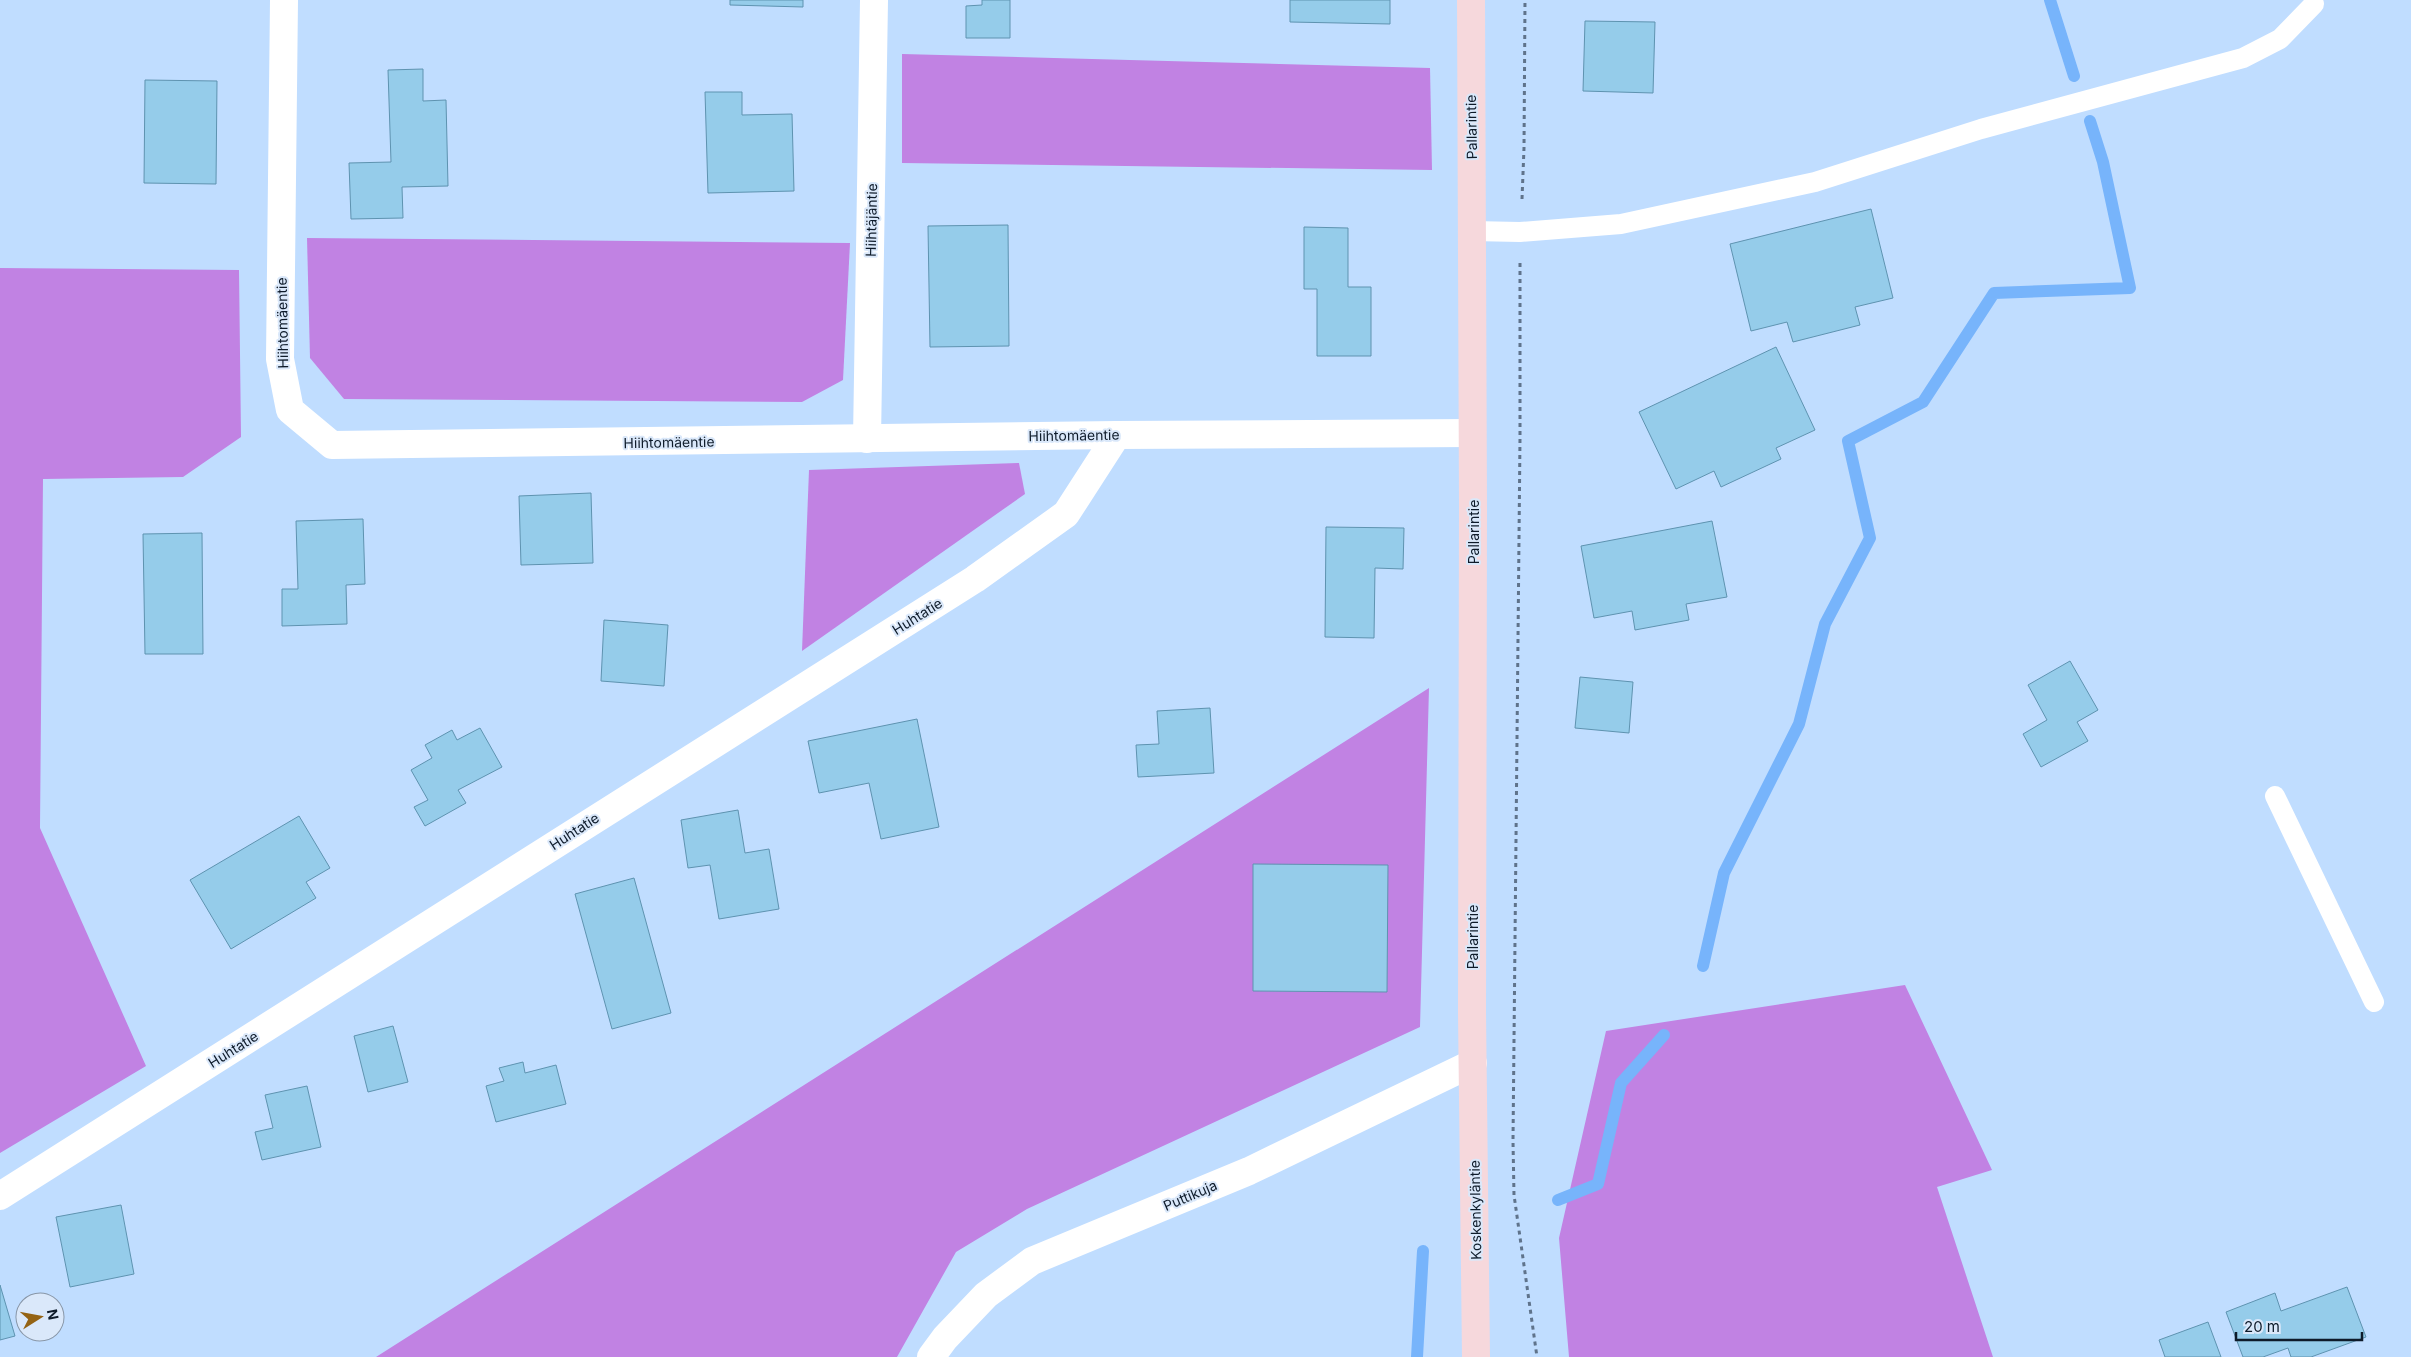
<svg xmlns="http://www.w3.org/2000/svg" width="2411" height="1357" viewBox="0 0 2411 1357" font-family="Inter,sans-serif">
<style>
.forest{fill:#c182e3}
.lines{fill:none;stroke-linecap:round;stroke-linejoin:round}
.stream{stroke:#77b4fb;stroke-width:12}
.building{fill:#95ccea;stroke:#5e93b0}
.path{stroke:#5f738b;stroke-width:3;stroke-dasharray:4 4;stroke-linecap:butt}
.lane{stroke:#fff;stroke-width:20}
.street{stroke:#fff;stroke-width:28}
.secondary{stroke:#f6d8dc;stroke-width:28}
.labels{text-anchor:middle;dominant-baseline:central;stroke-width:4;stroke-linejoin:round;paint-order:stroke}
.street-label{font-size:14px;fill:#0e1b2a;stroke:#dae8fa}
</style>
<rect width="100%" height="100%" fill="#c0ddff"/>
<!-- forest -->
<g class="forest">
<path d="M 902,54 L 1430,68 L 1432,170 L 902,163 Z"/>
<path d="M 307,238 L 850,243 L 843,380 L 802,402 L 344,399 L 310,358 Z"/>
<path d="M 0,268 L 239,270 L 241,437 L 183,477 L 43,479 L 40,828 L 146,1066 L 0,1153 Z"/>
<path d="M 1019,463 L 1025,494 L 802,651 L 809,470 Z"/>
<path d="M 1429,688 L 1420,1027 L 1027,1209 L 956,1252 L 897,1357 L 376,1357 Z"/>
<path d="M 1905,985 L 1992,1170 L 1937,1187 L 1993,1357 L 1569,1357 L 1559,1238 L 1606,1031 Z"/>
</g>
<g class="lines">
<!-- stream -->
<g class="stream">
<path d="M 2050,0 L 2074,76"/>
<path d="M 1703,966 L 1724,873 L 1799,724 L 1825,624 L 1870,538 L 1848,441 L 1923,402 L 1994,293 L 2130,288 L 2103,162 L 2090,121"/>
<path d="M 1558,1200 L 1598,1184 L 1621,1083 L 1664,1035"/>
<path d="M 1417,1357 L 1423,1251"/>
</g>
</g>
<!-- building -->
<g class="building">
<path d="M 730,0 L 803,0 L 803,7 L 730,5 Z"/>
<path d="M 982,0 L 1010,0 L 1010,38 L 966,38 L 966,6 L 982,5 Z"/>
<path d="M 1290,0 L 1390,0 L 1390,24 L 1290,22 Z"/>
<path d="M 1585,21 L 1655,22 L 1653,93 L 1583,91 Z"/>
<path d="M 423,69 L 423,101 L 446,100 L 448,186 L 402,187 L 403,218 L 351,219 L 349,163 L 391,162 L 388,70 Z"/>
<path d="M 145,80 L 217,81 L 216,184 L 144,183 Z"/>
<path d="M 705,92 L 742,92 L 742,115 L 792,114 L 794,191 L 708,193 Z"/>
<path d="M 1871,209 L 1893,298 L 1855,307 L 1860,325 L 1793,342 L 1787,322 L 1751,331 L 1730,244 Z"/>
<path d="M 1008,225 L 1009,346 L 930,347 L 928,226 Z"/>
<path d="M 1304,227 L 1348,228 L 1348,287 L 1371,287 L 1371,356 L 1317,356 L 1317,289 L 1304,289 Z"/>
<path d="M 1776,347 L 1815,430 L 1776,448 L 1781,459 L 1721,487 L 1714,471 L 1676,489 L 1639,412 Z"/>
<path d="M 591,493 L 593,563 L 521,565 L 519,496 Z"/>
<path d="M 363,519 L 365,584 L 346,585 L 347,624 L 282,626 L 282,589 L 298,589 L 296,521 Z"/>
<path d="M 1712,521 L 1727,597 L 1686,604 L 1689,620 L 1635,630 L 1632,611 L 1594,618 L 1581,546 Z"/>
<path d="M 1326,527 L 1404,528 L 1403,569 L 1375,568 L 1374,638 L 1325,637 Z"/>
<path d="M 202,533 L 203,654 L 145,654 L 143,534 Z"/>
<path d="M 604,620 L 668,625 L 664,686 L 601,681 Z"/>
<path d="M 2070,661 L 2098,710 L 2077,722 L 2088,741 L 2041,767 L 2023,734 L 2047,720 L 2028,685 Z"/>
<path d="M 1580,677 L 1633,682 L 1629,733 L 1575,728 Z"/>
<path d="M 1210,708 L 1214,773 L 1138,777 L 1136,745 L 1159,744 L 1157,711 Z"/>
<path d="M 917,719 L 939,827 L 881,839 L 869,783 L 819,793 L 808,741 Z"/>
<path d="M 480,728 L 502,767 L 458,790 L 466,803 L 425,826 L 414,807 L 428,800 L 411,770 L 432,758 L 425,745 L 452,730 L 457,740 Z"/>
<path d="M 738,810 L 745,853 L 769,849 L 779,909 L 719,919 L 710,865 L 688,868 L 681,820 Z"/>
<path d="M 299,816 L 330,868 L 306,882 L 316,898 L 231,949 L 190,880 Z"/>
<path d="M 1253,864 L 1388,865 L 1387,992 L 1253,991 Z"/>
<path d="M 634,878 L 671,1013 L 612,1029 L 575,894 Z"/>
<path d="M 393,1026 L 408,1082 L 368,1092 L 354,1036 Z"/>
<path d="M 523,1062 L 525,1073 L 556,1065 L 566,1104 L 496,1122 L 486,1086 L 504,1081 L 499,1068 Z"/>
<path d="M 307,1086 L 321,1147 L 262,1160 L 255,1132 L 273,1128 L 265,1095 Z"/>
<path d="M 121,1205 L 134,1274 L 70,1287 L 56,1217 Z"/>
<path d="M 0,1285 L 15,1336 L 0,1340 Z"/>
<path d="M 2347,1287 L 2366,1337 L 2311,1357 L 2291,1357 L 2288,1348 L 2263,1357 L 2243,1357 L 2226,1312 L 2275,1293 L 2281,1311 Z"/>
<path d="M 2208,1322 L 2221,1357 L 2165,1357 L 2159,1340 Z"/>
</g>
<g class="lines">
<!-- path -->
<g class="path">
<path d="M 1522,199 L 1524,148 L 1525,0"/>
<path d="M 1520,263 L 1520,438 L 1513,1141 L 1514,1195 L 1537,1357"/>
</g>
<!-- lane -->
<g class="lane">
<path d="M 1472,231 L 1520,232 L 1621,224 L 1815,182 L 1981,129 L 2243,58 L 2280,39 L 2314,4"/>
<path d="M 2275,796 L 2374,1002"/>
</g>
<!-- street -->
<g class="street">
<path d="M 284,0 L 280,359 L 290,410 L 332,445 L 1117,435 L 1472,433"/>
<path d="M 867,439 L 874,0"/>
<path d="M 0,1196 L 975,579 L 1066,514 L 1117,435"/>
<path d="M 931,1357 L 945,1338 L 986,1295 L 1032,1261 L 1249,1171 L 1473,1063"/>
</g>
<!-- secondary -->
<path class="secondary" d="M 1471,0 L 1473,507 L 1472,1012 L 1476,1357"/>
</g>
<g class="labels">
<!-- street labels -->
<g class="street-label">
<text transform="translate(1471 127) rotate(-91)">Pallarintie</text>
<text transform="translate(871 220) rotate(-89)">Hiihtäjäntie</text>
<text transform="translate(282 323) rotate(-91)">Hiihtomäentie</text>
<text transform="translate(1074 435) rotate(-1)">Hiihtomäentie</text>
<text transform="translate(669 442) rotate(-1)">Hiihtomäentie</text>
<text transform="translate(1473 532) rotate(-90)">Pallarintie</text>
<text transform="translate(917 616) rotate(-32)">Huhtatie</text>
<text transform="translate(574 831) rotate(-33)">Huhtatie</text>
<text transform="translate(1472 937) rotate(-90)">Pallarintie</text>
<text transform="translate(233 1049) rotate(-32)">Huhtatie</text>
<text transform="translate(1190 1195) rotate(-23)">Puttikuja</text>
<text transform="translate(1475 1210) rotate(-91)">Koskenkyläntie</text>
</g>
</g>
<!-- north arrow -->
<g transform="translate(40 1317) rotate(79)"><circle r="24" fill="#dae8fa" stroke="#8896a7"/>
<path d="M0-4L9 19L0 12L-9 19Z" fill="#946314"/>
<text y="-8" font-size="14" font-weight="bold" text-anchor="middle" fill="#0e1b2a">N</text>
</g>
<!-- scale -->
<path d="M2236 1332v8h126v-8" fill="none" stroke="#0e1b2a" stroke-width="2.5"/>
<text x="2244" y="1332" font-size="15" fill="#0e1b2a" stroke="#dae8fa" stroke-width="4" paint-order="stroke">20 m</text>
</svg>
